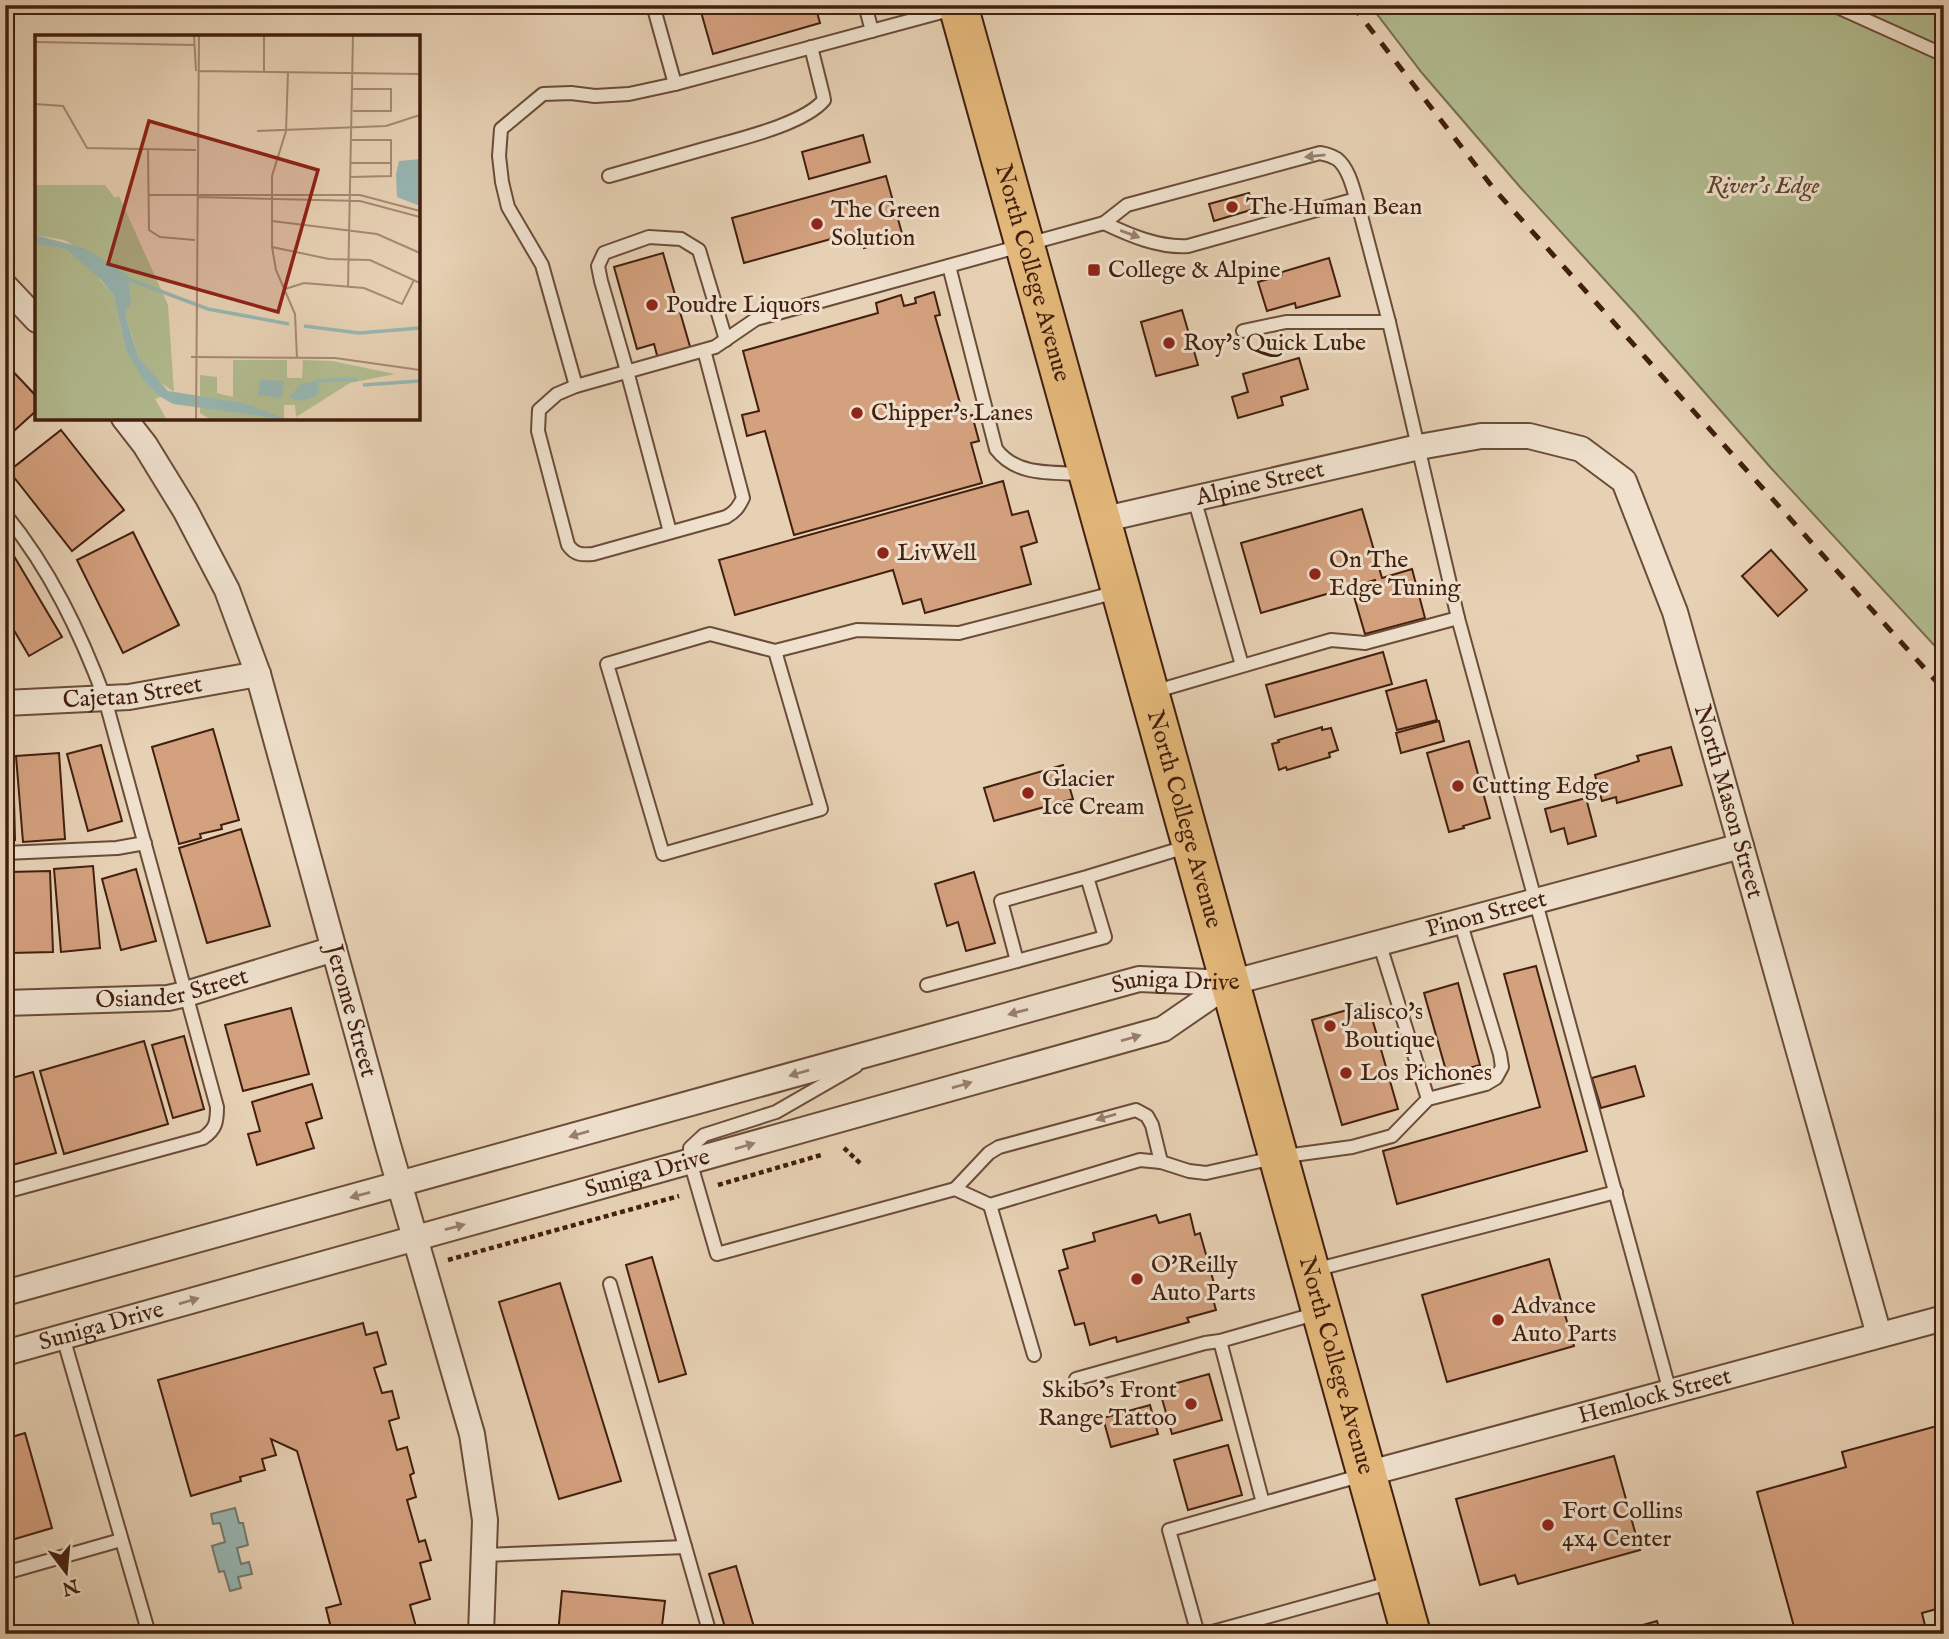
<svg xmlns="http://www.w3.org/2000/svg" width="1949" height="1639" viewBox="0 0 1949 1639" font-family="'IM FELL English',serif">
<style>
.green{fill:#b2bc90;stroke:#7a6e50;stroke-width:2}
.water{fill:#97b6b2;stroke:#757a71;stroke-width:2}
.building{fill:#d4a17f;stroke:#421f0f;stroke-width:2}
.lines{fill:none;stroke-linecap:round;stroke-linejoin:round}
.lane-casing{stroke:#6b4c38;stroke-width:16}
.street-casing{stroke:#6b4c38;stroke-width:28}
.highway-casing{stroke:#421f0f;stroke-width:42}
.path{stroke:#421f0f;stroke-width:4.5;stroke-dasharray:5 3.5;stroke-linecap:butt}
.lane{stroke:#efe1ce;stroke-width:12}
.street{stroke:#efe1ce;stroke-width:24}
.highway{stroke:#e4b87a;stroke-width:38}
.rail{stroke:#421f0f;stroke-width:5;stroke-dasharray:12 12;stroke-linecap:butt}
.oneway{fill:#98806e}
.poi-dot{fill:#8f2418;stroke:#efe1ce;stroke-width:2.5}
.labels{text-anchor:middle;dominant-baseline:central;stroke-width:6;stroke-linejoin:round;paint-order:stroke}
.park-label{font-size:24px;font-style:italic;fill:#5e462f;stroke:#efe1ce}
.poi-label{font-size:24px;fill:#421f0f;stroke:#efe1ce;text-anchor:start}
.street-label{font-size:24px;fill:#421f0f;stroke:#efe1ce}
.inset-river{fill:none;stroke:#97b6b2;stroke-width:3.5}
.inset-road{fill:none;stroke:#a58a72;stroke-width:2}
.view{fill:#8f2418;fill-opacity:0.15;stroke:#8f2418;stroke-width:3.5}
.inset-edge{fill:none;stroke:#421f0f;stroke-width:3.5}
</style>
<rect width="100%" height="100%" fill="#e7d1b4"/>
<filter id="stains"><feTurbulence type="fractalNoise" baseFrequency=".00286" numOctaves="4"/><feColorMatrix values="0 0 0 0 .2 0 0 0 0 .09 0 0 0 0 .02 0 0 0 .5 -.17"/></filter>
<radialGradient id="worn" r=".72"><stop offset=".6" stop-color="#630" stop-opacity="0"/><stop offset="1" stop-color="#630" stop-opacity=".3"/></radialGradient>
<!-- green -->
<path class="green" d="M 1370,5 L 1944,5 L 1944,656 L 1771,468 L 1635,313 L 1520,187 L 1422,73 Z"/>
<!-- water -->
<path class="water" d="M 235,1508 L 239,1523 L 243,1523 L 248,1545 L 237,1548 L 241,1564 L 249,1562 L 252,1574 L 238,1577 L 241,1588 L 230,1591 L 224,1571 L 219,1572 L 212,1546 L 225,1542 L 220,1523 L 213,1524 L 211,1514 Z"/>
<!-- building -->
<g class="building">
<path d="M 699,5 L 815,5 L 820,23 L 713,54 Z"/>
<path d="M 863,135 L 870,162 L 809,179 L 802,152 Z"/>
<path d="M 886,176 L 903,237 L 864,248 L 860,231 L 744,263 L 732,218 Z"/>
<path d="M 1249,193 L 1254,209 L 1214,221 L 1209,204 Z"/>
<path d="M 663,253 L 691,350 L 658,359 L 654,344 L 637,349 L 614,267 Z"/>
<path d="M 1329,258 L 1340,296 L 1296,308 L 1295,303 L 1267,311 L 1258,282 L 1282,275 L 1282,272 Z"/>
<path d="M 934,292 L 940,315 L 935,316 L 964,417 L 972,415 L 979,441 L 971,443 L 982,483 L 794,535 L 765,431 L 747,436 L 742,415 L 759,411 L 743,351 L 878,313 L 876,303 L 901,295 L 904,306 L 916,303 L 915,298 Z"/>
<path d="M 1182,310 L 1198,365 L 1156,376 L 1141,322 Z"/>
<path d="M 1299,358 L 1308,389 L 1281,397 L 1283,405 L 1238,418 L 1232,397 L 1248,392 L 1243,374 Z"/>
<path d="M 5,363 L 37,397 L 37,410 L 5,439 Z"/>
<path d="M 61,430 L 124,510 L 72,551 L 9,471 Z"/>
<path d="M 1003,481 L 1012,515 L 1028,511 L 1037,542 L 1021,547 L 1031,584 L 925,613 L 921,599 L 903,604 L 893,570 L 735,615 L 719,560 Z"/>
<path d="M 1362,509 L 1382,578 L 1412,569 L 1425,618 L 1365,634 L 1353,593 L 1377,586 L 1375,580 L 1261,613 L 1241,543 Z"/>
<path d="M 133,532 L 179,625 L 123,653 L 77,560 Z"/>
<path d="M 5,541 L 62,637 L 29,656 L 5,615 Z"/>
<path d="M 1771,550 L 1807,590 L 1778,616 L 1742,576 Z"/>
<path d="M 1383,652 L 1392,684 L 1275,717 L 1266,685 Z"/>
<path d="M 1426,680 L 1437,720 L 1397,730 L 1386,691 Z"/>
<path d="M 1439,721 L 1444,741 L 1401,753 L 1396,733 Z"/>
<path d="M 1322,727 L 1322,730 L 1331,728 L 1338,750 L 1329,753 L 1330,757 L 1287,770 L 1286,767 L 1279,770 L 1272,744 L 1279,742 L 1278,740 Z"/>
<path d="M 213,729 L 239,820 L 221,825 L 222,829 L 200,834 L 201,838 L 179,844 L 152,747 Z"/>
<path d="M 1469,741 L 1490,818 L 1463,826 L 1464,828 L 1449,832 L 1427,753 Z"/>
<path d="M 101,745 L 122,821 L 88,831 L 67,754 Z"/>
<path d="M 1671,747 L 1682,785 L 1617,803 L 1616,797 L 1602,801 L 1595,775 L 1639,761 L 1637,756 Z"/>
<path d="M 59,753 L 65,839 L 23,842 L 16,756 Z"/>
<path d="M 13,760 L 15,840 L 5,840 L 5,761 Z"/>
<path d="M 1063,765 L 1073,799 L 994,821 L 984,788 Z"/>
<path d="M 1586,798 L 1596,836 L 1568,844 L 1564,828 L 1551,832 L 1545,809 Z"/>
<path d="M 241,829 L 270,926 L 207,943 L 179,848 Z"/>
<path d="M 93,866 L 100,948 L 61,952 L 54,869 Z"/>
<path d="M 136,869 L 156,941 L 121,950 L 102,879 Z"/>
<path d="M 50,871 L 53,952 L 10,953 L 8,872 Z"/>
<path d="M 974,872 L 995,943 L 966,951 L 958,922 L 947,926 L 935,884 Z"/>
<path d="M 1536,966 L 1587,1151 L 1397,1204 L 1383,1151 L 1540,1107 L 1504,974 Z"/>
<path d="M 1458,983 L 1480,1065 L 1447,1074 L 1424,993 Z"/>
<path d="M 1368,1004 L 1398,1109 L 1342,1125 L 1312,1020 Z"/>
<path d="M 291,1008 L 309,1074 L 243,1091 L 225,1025 Z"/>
<path d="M 184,1036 L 204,1109 L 173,1118 L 152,1045 Z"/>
<path d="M 144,1041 L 168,1124 L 64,1154 L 40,1071 Z"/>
<path d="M 1635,1066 L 1644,1096 L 1601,1108 L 1592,1078 Z"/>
<path d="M 33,1072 L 56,1153 L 5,1167 L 5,1080 Z"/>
<path d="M 312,1084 L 322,1118 L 306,1123 L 314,1148 L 257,1165 L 248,1134 L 260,1131 L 252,1102 Z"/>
<path d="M 1190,1214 L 1195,1235 L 1200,1233 L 1215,1287 L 1210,1288 L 1216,1310 L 1187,1318 L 1189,1322 L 1117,1342 L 1116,1337 L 1090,1345 L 1084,1323 L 1075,1325 L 1059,1271 L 1068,1268 L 1063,1250 L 1095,1241 L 1093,1233 L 1156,1215 L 1159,1223 Z"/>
<path d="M 652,1257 L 686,1374 L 659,1382 L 626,1265 Z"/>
<path d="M 1549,1259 L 1574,1346 L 1447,1382 L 1422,1295 Z"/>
<path d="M 560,1283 L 621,1481 L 559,1499 L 499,1302 Z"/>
<path d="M 363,1323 L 366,1335 L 377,1332 L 386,1364 L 374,1368 L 382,1393 L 392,1391 L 399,1418 L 389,1421 L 397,1450 L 407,1447 L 414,1473 L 410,1475 L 416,1497 L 407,1500 L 419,1542 L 425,1540 L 431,1560 L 420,1563 L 430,1599 L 410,1605 L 418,1634 L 323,1634 L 322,1630 L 331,1628 L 326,1608 L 341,1604 L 297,1451 L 271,1439 L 276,1455 L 262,1459 L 265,1470 L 240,1477 L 241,1481 L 191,1496 L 158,1380 Z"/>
<path d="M 1209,1374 L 1222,1420 L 1172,1434 L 1159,1388 Z"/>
<path d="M 1150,1405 L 1158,1434 L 1111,1447 L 1103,1418 Z"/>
<path d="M 1944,1424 L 1944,1607 L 1922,1613 L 1927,1634 L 1796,1634 L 1757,1492 L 1846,1467 L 1842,1452 Z"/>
<path d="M 25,1433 L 52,1528 L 5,1542 L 5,1439 Z"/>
<path d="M 1228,1445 L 1242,1495 L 1188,1510 L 1174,1460 Z"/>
<path d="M 1614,1456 L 1640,1550 L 1518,1584 L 1515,1575 L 1480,1585 L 1456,1499 Z"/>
<path d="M 736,1566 L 756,1634 L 727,1634 L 709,1574 Z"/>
<path d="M 562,1591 L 665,1601 L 661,1634 L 558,1634 Z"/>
<path d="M 1657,1621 L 1661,1634 L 1611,1634 Z"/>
</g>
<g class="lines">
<!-- lane casing -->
<g class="lane-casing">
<g id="lane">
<path d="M 653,5 L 675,84"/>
<path d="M 865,5 L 872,31"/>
<path d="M 1833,5 L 1944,55"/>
<path d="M 609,176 C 641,167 672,158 704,149 C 735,140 803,125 824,100 L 823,95 L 811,47"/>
<path d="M 1356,199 L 1188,246 C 1159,248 1129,235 1104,223 L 1127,205 L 1320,153 C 1326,154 1332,156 1337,159 C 1350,169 1354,193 1359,208 L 1389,322 L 1458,618 L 1670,1392"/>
<path d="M 949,266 L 996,449 C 1017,477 1053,472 1085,474"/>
<path d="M 1243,331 L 1286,322 L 1389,322"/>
<path d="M 704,350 L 743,498 C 738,508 735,512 726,517 L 593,554 C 582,555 575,555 568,545 L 538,431 L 539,410 L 557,394 L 576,386 L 715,347 L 756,319 L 1104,223"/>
<path d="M 576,386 L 542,265 L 508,207 L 502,182 L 499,156 L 501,129 L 543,94 L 571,93 L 595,96 L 629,94 L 675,84 L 953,9"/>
<path d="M 1194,498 L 1242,665"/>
<path d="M 5,514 C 50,569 80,632 105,699 L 217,1107 C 217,1122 216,1129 203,1138 L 5,1192"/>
<path d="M 670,532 L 627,371 L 601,281 L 598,266 L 604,253 L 649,237 L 681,239 L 699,250 L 726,340"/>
<path d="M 775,651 L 821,809 L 663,854 L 607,664 L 710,634 L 775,651 L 857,630 L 959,633 L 1117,592"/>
<path d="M 1153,692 L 1331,640 L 1365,643 L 1458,618"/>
<path d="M 5,853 L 117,848 L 145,843"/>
<path d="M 1087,877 L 1105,937 L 1017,961 L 1001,901 L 1087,877 L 1189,846"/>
<path d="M 1379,942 L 1428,1099"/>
<path d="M 927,985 L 1017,961"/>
<path d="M 856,1066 L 776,1112 L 704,1135 L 690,1148 L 690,1161 L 717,1254 L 955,1189 L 990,1205 L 1140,1160 L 1161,1162 L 1189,1171 L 1206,1173 L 1278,1157 L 1352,1147 L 1392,1136 L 1428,1099 L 1486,1084 L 1496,1078 L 1502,1067 L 1500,1054 L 1460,921"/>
<path d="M 955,1189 L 989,1153 L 999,1147 L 1136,1110 L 1147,1116 L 1152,1125 L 1161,1162"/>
<path d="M 990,1205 L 1034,1355"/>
<path d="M 1314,1270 L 1616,1192"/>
<path d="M 610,1284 L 710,1634"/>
<path d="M 63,1337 L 149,1634"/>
<path d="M 1220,1341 L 1263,1503"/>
<path d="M 1076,1379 L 1205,1343 L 1220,1341 L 1318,1313"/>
<path d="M 484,1555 L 685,1547"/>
<path d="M 5,1573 L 121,1540"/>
<path d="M 1198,1634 L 1169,1530 L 1363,1475"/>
<path d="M 1205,1634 L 1393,1582"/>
</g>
</g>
<!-- street casing -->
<g class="street-casing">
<g id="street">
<path d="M 5,286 L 37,320"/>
<path id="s1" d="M 124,418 L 145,445 L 185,510 L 227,590 L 258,674 L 388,1145 L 472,1434 L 485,1520 L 481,1634"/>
<path id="s2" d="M 1101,520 L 1419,447 L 1481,436 L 1529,436 L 1581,449 L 1624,481 L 1675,612 L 1879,1335"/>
<path id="s3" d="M 5,703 L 129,697 L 258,674"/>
<path id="s4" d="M 5,1003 L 168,998 L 186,994 L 334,949"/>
<path id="s5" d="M 5,1293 L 1139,979 L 1230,983 L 1741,846"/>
<path id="s6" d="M 5,1353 L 1163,1029 L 1230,983"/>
<path id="s7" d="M 1366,1474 L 1944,1318"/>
</g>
</g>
<!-- highway casing -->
<g class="highway-casing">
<g id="highway">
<path id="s8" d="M 958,5 L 1411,1634"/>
</g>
</g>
<!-- path -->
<g class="path">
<path d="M 844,1148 L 861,1164"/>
<path d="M 718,1185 L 821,1155"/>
<path d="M 448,1260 L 679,1196"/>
</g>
<!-- lane -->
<use href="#lane" class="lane"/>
<!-- street -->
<use href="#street" class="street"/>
<!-- highway -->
<use href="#highway" class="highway"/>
<!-- rail -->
<path class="rail" d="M 1352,5 L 1494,189 L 1944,690"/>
</g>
<!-- one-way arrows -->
<defs><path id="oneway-solid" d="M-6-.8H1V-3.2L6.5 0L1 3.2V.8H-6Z" transform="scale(1.75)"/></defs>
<g class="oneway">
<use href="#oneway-solid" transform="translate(1315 156) rotate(174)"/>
<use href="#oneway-solid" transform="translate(1130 234) rotate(20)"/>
<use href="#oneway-solid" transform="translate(1018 1012) rotate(165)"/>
<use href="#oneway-solid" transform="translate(1131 1038) rotate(-16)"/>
<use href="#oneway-solid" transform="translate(799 1073) rotate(164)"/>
<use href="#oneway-solid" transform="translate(962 1085) rotate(-16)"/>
<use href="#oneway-solid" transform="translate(1106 1117) rotate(164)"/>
<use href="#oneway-solid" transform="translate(579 1134) rotate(164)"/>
<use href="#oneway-solid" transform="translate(745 1146) rotate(-16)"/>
<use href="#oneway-solid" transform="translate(360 1195) rotate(165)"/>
<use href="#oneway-solid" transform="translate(455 1227) rotate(-15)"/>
<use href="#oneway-solid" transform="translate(189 1301) rotate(-16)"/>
</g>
<!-- markers -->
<g class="poi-dot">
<circle cx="1232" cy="207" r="7"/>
<circle cx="817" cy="224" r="7"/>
<rect x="1087" y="263" width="14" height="14" rx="3.5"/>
<circle cx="652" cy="305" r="7"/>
<circle cx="1169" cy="343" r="7"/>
<circle cx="857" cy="413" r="7"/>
<circle cx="883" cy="553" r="7"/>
<circle cx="1315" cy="574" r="7"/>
<circle cx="1458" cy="786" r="7"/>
<circle cx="1028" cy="793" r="7"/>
<circle cx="1330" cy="1026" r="7"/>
<circle cx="1346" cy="1073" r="7"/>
<circle cx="1137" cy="1279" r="7"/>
<circle cx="1498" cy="1320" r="7"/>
<circle cx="1191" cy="1404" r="7"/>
<circle cx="1548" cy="1525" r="7"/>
</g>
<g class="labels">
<!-- park labels -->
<g class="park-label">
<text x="1763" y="186">River's Edge</text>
</g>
<!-- poi labels -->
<g class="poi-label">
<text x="1246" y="207">The Human Bean</text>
<text x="831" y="210">The Green<tspan x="831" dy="28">Solution</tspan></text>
<text x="1108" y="270">College &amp; Alpine</text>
<text x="666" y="305">Poudre Liquors</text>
<text x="1183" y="343">Roy's Quick Lube</text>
<text x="871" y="413">Chipper's Lanes</text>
<text x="897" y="553">LivWell</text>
<text x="1329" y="560">On The<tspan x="1329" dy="28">Edge Tuning</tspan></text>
<text x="1042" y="779">Glacier<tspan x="1042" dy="28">Ice Cream</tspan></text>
<text x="1472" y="786">Cutting Edge</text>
<text x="1344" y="1012">Jalisco's<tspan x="1344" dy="28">Boutique</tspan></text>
<text x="1360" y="1073">Los Pichones</text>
<text x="1151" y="1265">O'Reilly<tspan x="1151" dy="28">Auto Parts</tspan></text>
<text x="1512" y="1306">Advance<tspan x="1512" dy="28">Auto Parts</tspan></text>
<text x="1177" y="1390" text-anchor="end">Skibo’s Front<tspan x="1177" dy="28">Range Tattoo</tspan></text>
<text x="1562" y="1511">Fort Collins<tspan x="1562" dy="28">4x4 Center</tspan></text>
</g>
<!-- street labels -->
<g class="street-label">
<text stroke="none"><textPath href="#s8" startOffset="278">North College Avenue</textPath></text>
<text stroke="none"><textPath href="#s2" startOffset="163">Alpine Street</textPath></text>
<text stroke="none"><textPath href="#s3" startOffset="128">Cajetan Street</textPath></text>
<text stroke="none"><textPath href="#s2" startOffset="882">North Mason Street</textPath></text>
<text stroke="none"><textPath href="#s8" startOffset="845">North College Avenue</textPath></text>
<text stroke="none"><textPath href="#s5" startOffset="1533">Pinon Street</textPath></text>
<text stroke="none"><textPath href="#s4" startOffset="168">Osiander Street</textPath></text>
<text stroke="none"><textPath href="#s5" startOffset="1213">Suniga Drive</textPath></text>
<text stroke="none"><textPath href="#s1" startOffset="640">Jerome Street</textPath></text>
<text stroke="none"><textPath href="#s6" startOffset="667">Suniga Drive</textPath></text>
<text stroke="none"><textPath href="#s6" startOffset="100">Suniga Drive</textPath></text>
<text stroke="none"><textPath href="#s8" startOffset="1412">North College Avenue</textPath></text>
<text stroke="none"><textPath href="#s7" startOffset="299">Hemlock Street</textPath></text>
</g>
</g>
<!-- overview -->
<g transform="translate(35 35)">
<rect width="385" height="385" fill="#e7d1b4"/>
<path d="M 0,150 L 70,150 L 80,163 L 84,161 L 133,270 L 139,357 L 117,342 L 104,323 L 90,278 L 95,267 L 93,241 L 29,205 L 0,200 ZM 0,209 L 31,214 L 51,229 L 79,261 L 91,316 L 127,361 L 120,364 L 132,385 L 0,385 ZM 198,325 L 252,325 L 252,343 L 267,343 L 268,325 L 297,326 L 360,339 L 315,348 L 261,382 L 260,370 L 249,370 L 249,385 L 176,385 L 165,378 L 165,340 L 182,342 L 182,358 L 198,362 Z" fill="#b2bc90"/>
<path d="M 385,124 L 385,171 L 362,162 L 361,139 L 364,126 ZM 0,200 L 49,213 L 93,240 L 96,268 L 90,278 L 97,302 L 104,323 L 133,356 L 208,368 L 255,385 L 138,369 L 126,362 L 110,347 L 91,316 L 79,261 L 66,245 L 31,214 L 0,209 ZM 225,345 L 249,346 L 246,363 L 223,360 ZM 280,346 L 285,353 L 282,361 L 265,366 L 254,362 L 266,349 Z" fill="#97b6b2"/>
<path class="inset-river" d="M 93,244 L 173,274 L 254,289M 269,291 L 324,298 L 385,293M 281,346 L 323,344M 328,350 L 385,346"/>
<path class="inset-road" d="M 159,0 L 161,36M 0,7 L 159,10M 163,36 L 385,39M 229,37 L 229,0M 253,37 L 251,96 L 237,141 L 237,212 L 241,235 L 260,279 L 262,323M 385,62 L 385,121M 0,69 L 28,71 L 52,113 L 161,115M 318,76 L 356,76 L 356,54 L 318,54M 222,96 L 351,91 L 385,80M 113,115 L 114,195 L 125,202 L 160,205M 316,128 L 356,128M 315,142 L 356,141 L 356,105 L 317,105M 113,160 L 325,160 L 385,176M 162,162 L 325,166 L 385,182M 237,186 L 342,199 L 385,218M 237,212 L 294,224 L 335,225 L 385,248M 313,252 L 318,0M 250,254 L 269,248 L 329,253 L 367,269 L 379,245M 156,322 L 300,323 L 385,335M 161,385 L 164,0"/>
<path class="view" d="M 114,86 L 283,135 L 243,277 L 73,229 Z"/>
<rect width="385" height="385" class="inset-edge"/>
</g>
<!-- margin -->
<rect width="1949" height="1639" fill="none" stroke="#e7d1b4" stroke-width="28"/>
<rect x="7" y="7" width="1935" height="1625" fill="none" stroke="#421f0f" stroke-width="3.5"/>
<rect x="14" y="14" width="1921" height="1611" fill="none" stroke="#421f0f" stroke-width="2"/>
<!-- north arrow -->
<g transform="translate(66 1572) rotate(164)" stroke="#efe1ce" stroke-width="5" paint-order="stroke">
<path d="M0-5L12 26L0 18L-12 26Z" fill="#421f0f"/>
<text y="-10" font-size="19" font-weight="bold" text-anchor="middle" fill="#421f0f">N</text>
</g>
<rect width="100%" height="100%" filter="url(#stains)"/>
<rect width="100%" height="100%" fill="url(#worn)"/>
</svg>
